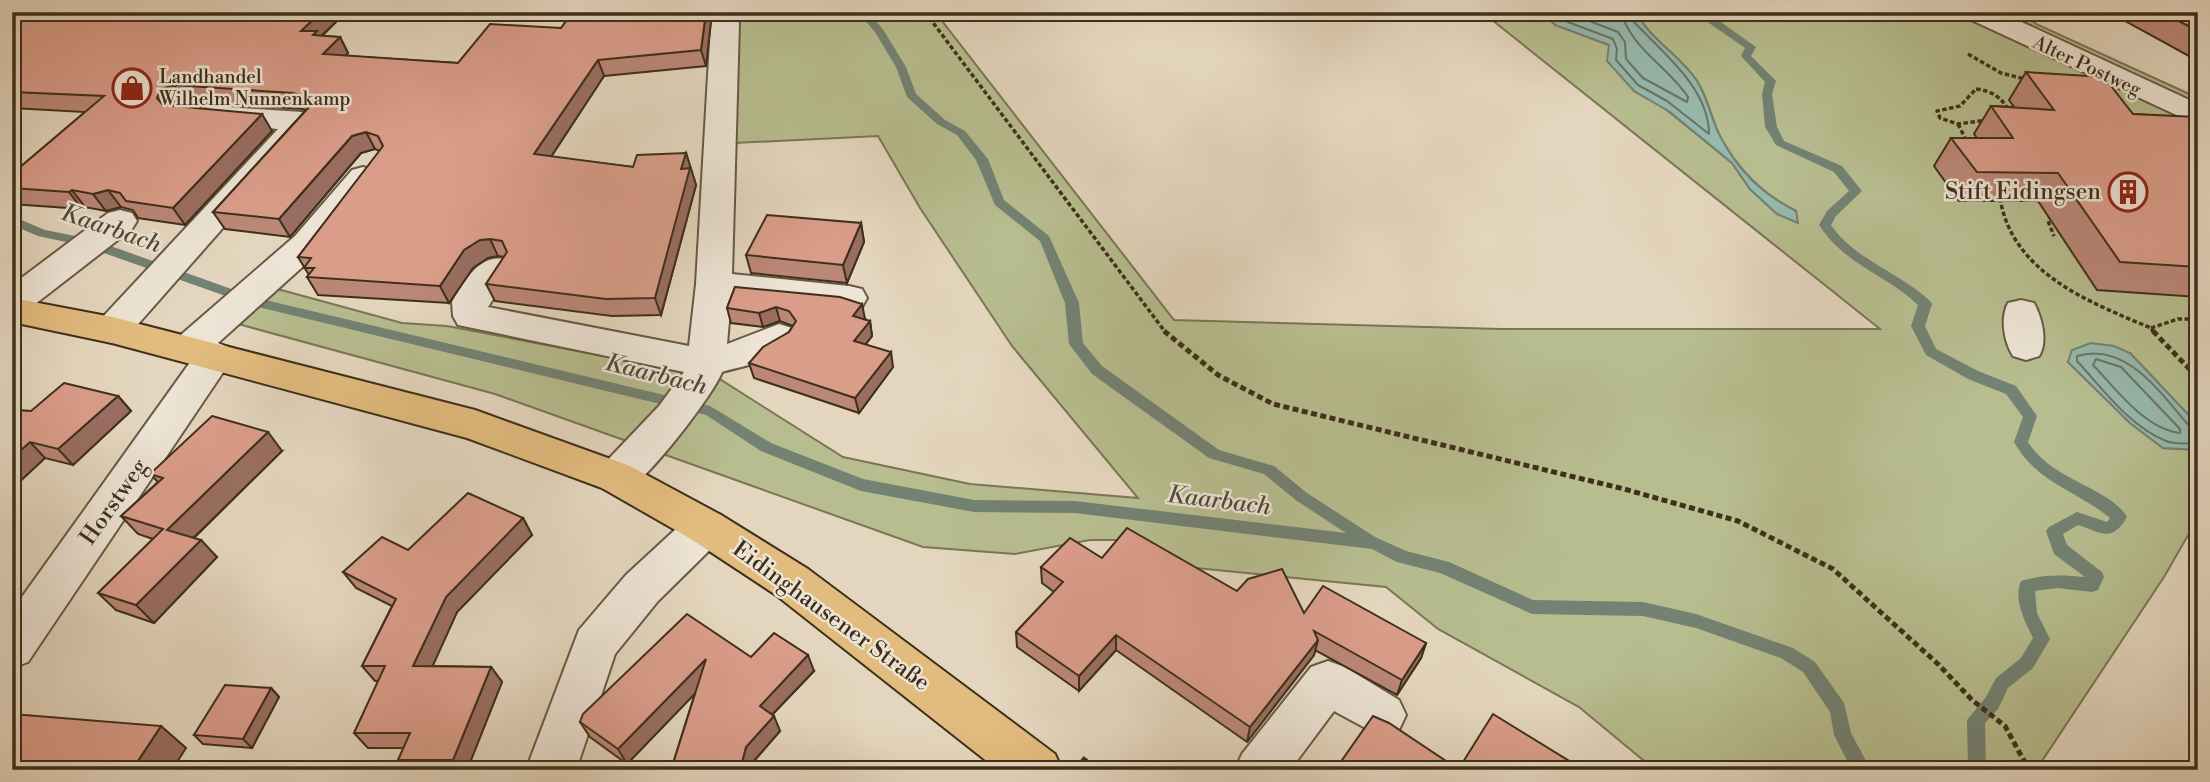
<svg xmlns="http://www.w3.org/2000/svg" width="2210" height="782" viewBox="0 0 2210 782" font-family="'Libre Bodoni',serif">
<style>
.green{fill:#b7bd8f;stroke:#7a7655;stroke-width:2}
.water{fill:#96b9ae;stroke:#738273;stroke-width:2}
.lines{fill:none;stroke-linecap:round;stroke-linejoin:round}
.shore{stroke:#6a7464;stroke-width:2}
.stream{fill:#738273;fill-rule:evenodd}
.minor-casing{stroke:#685944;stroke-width:4}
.major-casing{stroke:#3e2f1b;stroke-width:4}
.path-far1{stroke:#3e2f1b;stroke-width:3.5;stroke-dasharray:4.5 2.5;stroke-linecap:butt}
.path{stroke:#3e2f1b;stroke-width:5;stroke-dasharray:6 3.5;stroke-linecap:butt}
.minor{fill:#ede4d5;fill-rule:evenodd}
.major{fill:#e2bb7f;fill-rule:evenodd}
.wall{fill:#bb8777;stroke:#3e2f1b;stroke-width:2}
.shaded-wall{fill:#996e61;stroke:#3e2f1b;stroke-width:2}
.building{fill:#da9d8a;stroke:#3e2f1b;stroke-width:2}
.labels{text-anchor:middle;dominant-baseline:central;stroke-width:5;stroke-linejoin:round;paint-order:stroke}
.far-street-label{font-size:19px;fill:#3e2f1b;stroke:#ede4d5}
.far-poi-label{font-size:19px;fill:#3e2f1b;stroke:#ede4d5;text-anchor:start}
.poi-label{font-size:23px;fill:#3e2f1b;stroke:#ede4d5;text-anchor:end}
.street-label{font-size:23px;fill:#3e2f1b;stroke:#ede4d5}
.water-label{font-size:24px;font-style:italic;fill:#504b38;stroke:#ede4d5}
</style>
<rect width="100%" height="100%" fill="#e4d6be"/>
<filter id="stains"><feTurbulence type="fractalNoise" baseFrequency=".00286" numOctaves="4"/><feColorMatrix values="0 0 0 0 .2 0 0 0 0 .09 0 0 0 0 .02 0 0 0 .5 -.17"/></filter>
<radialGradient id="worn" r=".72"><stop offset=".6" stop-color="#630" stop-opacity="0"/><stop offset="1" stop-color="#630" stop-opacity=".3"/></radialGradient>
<!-- green -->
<path class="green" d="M 738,12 L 935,12 L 1174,320 L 1501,329 L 1880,329 L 1482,12 L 1543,12 L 1555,25 L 1609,45 L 1634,91 L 1663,107 L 1732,163 L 1750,189 L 1777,214 L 1797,221 L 1796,211 C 1762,194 1738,170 1720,136 C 1711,119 1709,99 1697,81 C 1681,56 1649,39 1636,12 L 2021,12 L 2036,24 L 2198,98 L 2198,425 L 2130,353 L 2068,362 L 2130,423 L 2163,448 L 2198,450 L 2198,518 L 2164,577 L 2036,770 L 1655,770 L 1579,707 L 1438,629 L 1386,587 L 1196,568 L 1129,540 L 1090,540 L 1015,554 L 923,547 L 495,394 L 238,324 L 270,287 L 402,323 L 447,326 L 718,378 L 843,457 L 970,484 L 1138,498 L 1012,346 L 920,208 L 878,136 L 735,143 Z"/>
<!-- water -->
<g class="water">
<path d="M 1543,12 L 1636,12 C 1649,39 1681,56 1697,81 C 1708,99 1711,119 1720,136 C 1738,171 1762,194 1796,211 L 1798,223 L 1777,214 L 1750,189 L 1732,163 L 1670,112 L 1634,91 L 1607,61 L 1609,45 L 1555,25 Z"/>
<path d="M 2091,343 L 2114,346 L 2130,353 L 2198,425 L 2198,450 L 2163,448 L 2130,423 L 2068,362 L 2072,350 Z"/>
</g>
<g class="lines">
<!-- shore -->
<g class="shore">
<path d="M 1553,12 L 1560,19 L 1613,39 L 1617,49 L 1616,60 L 1638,85 L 1667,101 L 1709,134 C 1709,88 1662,52 1633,21 L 1630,12"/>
<path d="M 1566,12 L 1618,32 L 1625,42 L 1626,59 L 1643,78 L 1687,102 L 1688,97 C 1668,67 1631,48 1621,12"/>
<path d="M 2096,359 L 2121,367 L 2180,429 L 2180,433 C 2145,429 2116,389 2093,365 Z"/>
<path d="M 2198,429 L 2190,427 C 2161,394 2127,341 2077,356 L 2077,361 C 2102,388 2130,427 2166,441 C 2175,445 2188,443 2198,443"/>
</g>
<!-- stream -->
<g class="stream">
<path d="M 858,12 L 869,12 L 884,31 L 906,67 L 916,94 L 945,120 L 965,131 L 988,159 L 1004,200 L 1049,236 L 1079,303 L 1083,343 L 1102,366 L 1219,450 L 1274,466 L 1307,493 L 1375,537 L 1406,551 L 1449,562 L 1533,600 L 1643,602 L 1696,614 L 1793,648 L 1815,662 L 1844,703 L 1851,733 L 1871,770 L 1852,770 L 1834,735 L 1830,712 L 1803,672 L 1781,658 L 1696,628 L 1643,616 L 1532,614 L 1440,573 L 1397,562 L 1372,549 L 1075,513 L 974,512 L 861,491 L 761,451 L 706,415 L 254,306 L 84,246 L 38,236 L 12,225 L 12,216 L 45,230 L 91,239 L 257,298 L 710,406 L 771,443 L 863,479 L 974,500 L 1075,501 L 1346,533 L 1297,501 L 1264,474 L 1209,458 L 1092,374 L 1069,344 L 1065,303 L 1040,241 L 995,205 L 976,160 L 957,135 L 937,124 L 907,97 L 896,67 L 875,32 Z"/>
<path d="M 1706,12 L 1716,12 L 1718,20 L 1756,47 L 1751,56 L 1776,81 L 1772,94 L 1777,127 L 1784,141 L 1842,166 L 1862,191 L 1836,216 L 1831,225 C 1855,260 1899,272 1930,301 L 1932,304 L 1925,326 L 1936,349 L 1978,371 L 2016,386 L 2037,416 L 2028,442 C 2052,481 2109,487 2127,517 C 2112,543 2102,533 2078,525 L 2063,534 L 2067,545 L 2102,572 L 2104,577 L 2098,590 L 2092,592 L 2057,588 L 2035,591 L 2037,613 L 2050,639 L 2033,668 L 2008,688 L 1998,709 L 1985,723 L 1986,770 L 1968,770 L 1967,720 L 1986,697 L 1996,678 L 2021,658 L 2033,638 C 2025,621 2013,600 2021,581 C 2043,574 2063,575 2085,577 L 2054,554 L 2046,531 L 2049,527 L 2077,512 L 2107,522 L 2110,518 C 2076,490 2037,483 2014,442 L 2023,417 L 2006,394 L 1968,379 L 1926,355 L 1911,326 L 1918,305 C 1884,273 1846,266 1819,225 L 1827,211 L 1849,191 L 1834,172 L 1776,145 L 1765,127 L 1762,94 L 1765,82 L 1741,56 L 1745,48 L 1709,23 Z"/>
</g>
<!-- minor casing -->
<g class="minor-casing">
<g id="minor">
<path d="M 1963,12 L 2000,12 L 2198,104 L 2198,125 L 1967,18 Z"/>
<path d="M 725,15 L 735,17 L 739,23 L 732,274 L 849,286 L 862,289 L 867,298 L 862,307 L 849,310 L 731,298 L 727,344 L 779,324 L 792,328 L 797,337 C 784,360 746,365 722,372 C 714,394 647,481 627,489 C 617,494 611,492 602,488 L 595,477 L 602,466 L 659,406 L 684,372 L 458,325 L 453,316 L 452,302 C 465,280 480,252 508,260 L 513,268 L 488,307 L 689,346 L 696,284 L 711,23 L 715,17 Z"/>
<path d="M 212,106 L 302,112 L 313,115 L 317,121 L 125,339 L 112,343 L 99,339 L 94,330 L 99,321 L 278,129 L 201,121 L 197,115 L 201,109 Z"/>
<path d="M 363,167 L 374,170 L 379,177 L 374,184 L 319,252 L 218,343 L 228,347 L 234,356 L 228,365 L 28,662 L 12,668 L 12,611 L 191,361 L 175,358 L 169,349 L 175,340 L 295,236 L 352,170 Z"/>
<path d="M 120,210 L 132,213 L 137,221 L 132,229 L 25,312 L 12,315 L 12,285 L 108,213 Z"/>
<path d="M 2021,300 L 2034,303 C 2042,318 2048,342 2039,356 L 2026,360 L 2013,356 C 2004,342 2000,318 2008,303 Z"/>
<path d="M 706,510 L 721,515 L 727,527 L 721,539 L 658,601 L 615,654 L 576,770 L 526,770 L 579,630 L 626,575 L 691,515 Z"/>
<path d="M 1328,661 L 1345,667 L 1399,700 L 1406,715 L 1399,730 L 1382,737 L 1334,711 L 1290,770 L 1235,770 L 1242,754 L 1311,667 Z"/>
</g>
</g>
<!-- major casing -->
<g class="major-casing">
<path id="major" d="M 12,298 L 112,317 L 475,410 L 630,466 L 721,515 L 808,569 L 1055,754 L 1062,770 L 998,770 L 776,595 L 691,539 L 602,488 L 467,438 L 112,343 L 12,322 Z"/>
</g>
<!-- path-far1 -->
<g class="path-far1">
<path d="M 925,12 L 1166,333"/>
<path d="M 1968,54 L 2001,73 L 2025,79"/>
<path d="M 1976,89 C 1991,91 2000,96 2008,109 L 2001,118 L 1958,124 L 1940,118 L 1937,111 L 1960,106 Z"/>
<path d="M 1958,124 L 1967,142"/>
<path d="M 2000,198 C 2012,273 2089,302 2151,328 L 2154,333"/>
<path d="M 2051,215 L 2048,221 L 2054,236"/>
<path d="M 2151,328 L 2178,319 L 2198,319"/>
</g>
<!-- path -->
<g class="path">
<path d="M 1164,331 L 1218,375 L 1273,404 L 1624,489 L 1738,521 L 1833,569 L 1938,664 L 1972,700 L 2005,726 L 2029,770"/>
<path d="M 2153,331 L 2198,378"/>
<path d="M 1082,758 L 1098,770"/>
</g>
<!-- minor -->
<use href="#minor" class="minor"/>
<!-- major -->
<use href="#major" class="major"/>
</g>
<!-- wall -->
<g class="wall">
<path d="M 573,12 L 712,12 L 706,66 L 604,76 L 551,157 L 633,167 L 686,153 L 696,185 L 661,315 L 612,316 L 495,301 L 486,284 L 504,257 L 498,256 L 488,258 L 473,268 L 449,303 L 318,295 L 307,277 L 309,275 L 298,257 L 380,151 L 375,149 L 361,153 L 290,237 L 225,229 L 213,212 L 306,110 L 303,109 L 185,101 L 172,106 L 272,131 L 185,225 L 138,218 L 133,210 L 121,207 L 106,211 L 85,207 L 82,209 L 12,204 L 12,174 L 85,112 L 12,108 L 12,16 L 341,17 L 322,36 L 340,37 L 348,53 L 346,56 L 458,63 L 561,28 Z"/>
<path d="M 2131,12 L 2198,12 L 2198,61 L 2125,21 Z"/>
<path d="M 2026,72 L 2133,114 L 2198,118 L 2198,297 L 2097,290 L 2038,201 L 1959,201 L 1934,166 L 1951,138 L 1977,138 L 1974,134 L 1991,106 L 2014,107 L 2009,100 Z"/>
<path d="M 861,223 L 864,242 L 847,283 L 751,273 L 746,255 Z"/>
<path d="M 735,287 L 865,319 L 864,320 L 870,321 L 872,336 L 866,344 L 893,367 L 859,413 L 754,378 L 749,363 L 789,332 L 793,326 L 780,321 L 763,327 L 731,323 L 727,308 Z"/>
<path d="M 118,396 L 131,411 L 73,465 L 45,458 L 17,484 L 12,483 L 12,410 L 31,411 Z"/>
<path d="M 282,451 L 194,538 L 217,557 L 154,623 L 116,610 L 98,593 L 153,539 L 138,534 L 121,516 L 158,482 L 150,474 Z"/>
<path d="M 523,518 L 532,535 L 457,612 L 432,666 L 491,667 L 502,682 L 467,770 L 408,770 L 398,760 L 404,748 L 368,748 L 354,733 L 379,681 L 375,681 L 362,666 L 392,606 L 356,588 L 343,572 L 408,550 Z"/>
<path d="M 1102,558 L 1237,591 L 1304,613 L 1426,643 L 1421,658 L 1397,695 L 1315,650 L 1314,655 L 1247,742 L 1116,650 L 1079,691 L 1017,647 L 1016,632 L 1054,592 L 1042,583 L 1041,567 Z"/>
<path d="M 751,657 L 814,671 L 772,715 L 780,731 L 753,762 L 751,770 L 671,770 L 695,693 L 627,764 L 590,737 L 580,722 Z"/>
<path d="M 271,688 L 279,697 L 252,748 L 203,744 L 194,735 Z"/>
</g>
<!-- shaded-wall -->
<g class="shaded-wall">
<path d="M 321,12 L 339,12 L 341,17 L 320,37 L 301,31 Z"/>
<path d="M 706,12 L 712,12 L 706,66 L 701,50 Z"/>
<path d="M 340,37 L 348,53 L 332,71 L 323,54 Z"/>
<path d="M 598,60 L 604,76 L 541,172 L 534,154 Z"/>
<path d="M 174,85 L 185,101 L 172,106 L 168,114 L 157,98 L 161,89 Z"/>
<path d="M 262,114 L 272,131 L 185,225 L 173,208 Z"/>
<path d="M 366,132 L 375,149 L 361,153 L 290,237 L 279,219 L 352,136 Z"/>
<path d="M 686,153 L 696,185 L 661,315 L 655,298 L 681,169 Z"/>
<path d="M 72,190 L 85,207 L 82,209 L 69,192 Z"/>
<path d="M 108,190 L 121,207 L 106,211 L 93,194 Z"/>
<path d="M 861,223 L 864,242 L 847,283 L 843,265 Z"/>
<path d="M 490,239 L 498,256 L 488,258 L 473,268 L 449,303 L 440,286 L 464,250 L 480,240 Z"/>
<path d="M 862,304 L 865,319 L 856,331 L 853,316 Z"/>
<path d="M 776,307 L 780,321 L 763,327 L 759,313 Z"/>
<path d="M 870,321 L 872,336 L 857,355 L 854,341 Z"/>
<path d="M 891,352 L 893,367 L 859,413 L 855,398 Z"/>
<path d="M 118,396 L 131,411 L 73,465 L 58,449 Z"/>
<path d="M 268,432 L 282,451 L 183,548 L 167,530 Z"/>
<path d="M 30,442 L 45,458 L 17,484 L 12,479 L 12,458 Z"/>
<path d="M 523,518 L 532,535 L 457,612 L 426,681 L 413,666 L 446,597 Z"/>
<path d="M 201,540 L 217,557 L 154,623 L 136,605 Z"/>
<path d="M 1116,635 L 1116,650 L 1079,691 L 1079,676 Z"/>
<path d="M 1318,640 L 1314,655 L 1247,742 L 1250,727 Z"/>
<path d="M 1426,643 L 1421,658 L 1397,695 L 1402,680 Z"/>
<path d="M 808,655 L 814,671 L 766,721 L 760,706 Z"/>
<path d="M 706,659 L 713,675 L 627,764 L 618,749 Z"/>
<path d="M 491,667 L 502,682 L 467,770 L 461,770 L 453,760 Z"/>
<path d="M 271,688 L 279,697 L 252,748 L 243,739 Z"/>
<path d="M 774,716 L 780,731 L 753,762 L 751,770 L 740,770 L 746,747 Z"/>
<path d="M 161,726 L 186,748 L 172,770 L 132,770 Z"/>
</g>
<!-- building -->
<g class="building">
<path d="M 17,12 L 321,12 L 301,31 L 317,31 L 313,35 L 340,37 L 323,54 L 458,63 L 490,24 L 561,28 L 573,12 L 706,12 L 701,50 L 598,60 L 534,154 L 633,167 L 637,155 L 686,153 L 681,169 L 690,168 L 655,298 L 606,299 L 486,284 L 507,252 L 502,241 L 490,239 L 480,240 L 464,250 L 440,286 L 307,277 L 314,268 L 304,268 L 311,258 L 298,257 L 383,146 L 378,136 L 366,132 L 352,136 L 279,219 L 213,212 L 310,106 L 306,97 L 293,93 L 174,85 L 161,89 L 157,98 L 163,105 L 262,114 L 173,208 L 126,201 L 120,193 L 108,190 L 93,194 L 72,190 L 69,192 L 12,188 L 12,174 L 104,96 L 12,92 L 12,16 Z"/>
<path d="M 2161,12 L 2198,12 L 2198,31 Z"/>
<path d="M 2026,72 L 2104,77 L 2133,114 L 2197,117 L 2198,267 L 2120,262 L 2058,173 L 1977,172 L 1951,138 L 2013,138 L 1991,106 L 2054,110 Z"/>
<path d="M 767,215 L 861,223 L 843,265 L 746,255 Z"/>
<path d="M 735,287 L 840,297 L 862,304 L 853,316 L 870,321 L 854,341 L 891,352 L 855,398 L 749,363 L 763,347 L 789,332 L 796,321 L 789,311 L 776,307 L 759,313 L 727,308 Z"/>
<path d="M 64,383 L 118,396 L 58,449 L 30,442 L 12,458 L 12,410 L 31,411 Z"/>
<path d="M 212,416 L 268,432 L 167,530 L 201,540 L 136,605 L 98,593 L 163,529 L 121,516 L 163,478 L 150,474 Z"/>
<path d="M 468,493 L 523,518 L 446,597 L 413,666 L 491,667 L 453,760 L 398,760 L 410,733 L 354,733 L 385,666 L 362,666 L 396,599 L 343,572 L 382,537 L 408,550 Z"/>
<path d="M 1127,528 L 1237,591 L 1248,579 L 1282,569 L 1304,613 L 1323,586 L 1426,643 L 1402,680 L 1314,631 L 1318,640 L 1250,727 L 1116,635 L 1079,676 L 1016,632 L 1063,582 L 1041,567 L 1070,538 L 1102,558 Z"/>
<path d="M 687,614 L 751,657 L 774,633 L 808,655 L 760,706 L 774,716 L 746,747 L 740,770 L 671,770 L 706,659 L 618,749 L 580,722 L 583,714 Z"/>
<path d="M 225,685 L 271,688 L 243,739 L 194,735 Z"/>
<path d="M 12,714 L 161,726 L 132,770 L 12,770 Z"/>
<path d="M 1493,714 L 1584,770 L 1458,770 Z"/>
<path d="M 1373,716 L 1389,723 L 1452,765 L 1449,770 L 1335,770 Z"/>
</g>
<!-- icons -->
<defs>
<g id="shop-ring" transform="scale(2.0125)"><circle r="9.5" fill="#ede4d5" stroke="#8f2418" stroke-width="1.5"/><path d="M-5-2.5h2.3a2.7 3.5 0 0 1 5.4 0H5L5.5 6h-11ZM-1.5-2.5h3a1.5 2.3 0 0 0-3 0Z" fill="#8f2418"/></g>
<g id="building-ring" transform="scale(2.0125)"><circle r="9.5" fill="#ede4d5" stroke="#8f2418" stroke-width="1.5"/><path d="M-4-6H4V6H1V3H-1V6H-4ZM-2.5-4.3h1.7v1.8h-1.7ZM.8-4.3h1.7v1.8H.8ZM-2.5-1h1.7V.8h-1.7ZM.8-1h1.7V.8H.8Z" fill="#8f2418"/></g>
</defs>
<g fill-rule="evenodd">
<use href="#shop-ring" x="132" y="88"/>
<use href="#building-ring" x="2128" y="192"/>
</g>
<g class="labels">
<!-- far-street labels -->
<g class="far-street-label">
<text transform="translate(2087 66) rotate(25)">Alter Postweg</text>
</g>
<!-- far-poi labels -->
<g class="far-poi-label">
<text x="159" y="77">Landhandel<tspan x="159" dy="22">Wilhelm Nunnenkamp</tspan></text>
</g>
<!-- poi labels -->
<g class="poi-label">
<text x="2101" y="192">Stift Eidingsen</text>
</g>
<!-- street labels -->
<g class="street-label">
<text transform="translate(114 502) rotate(-55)">Horstweg</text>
<text transform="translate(831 616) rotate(36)">Eidinghausener Straße</text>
</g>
<!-- water labels -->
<g class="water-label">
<text transform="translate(111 229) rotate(19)">Kaarbach</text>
<text transform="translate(656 375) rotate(14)">Kaarbach</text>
<text transform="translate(1219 501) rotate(7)">Kaarbach</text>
</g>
</g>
<!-- margin -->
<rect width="2210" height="782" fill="none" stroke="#e4d6be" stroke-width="42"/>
<rect x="14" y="14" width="2182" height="754" fill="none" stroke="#3e2f1b" stroke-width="3.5"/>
<rect x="21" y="21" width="2168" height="740" fill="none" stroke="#3e2f1b" stroke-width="2"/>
<rect width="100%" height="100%" filter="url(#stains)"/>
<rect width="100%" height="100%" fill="url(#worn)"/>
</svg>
